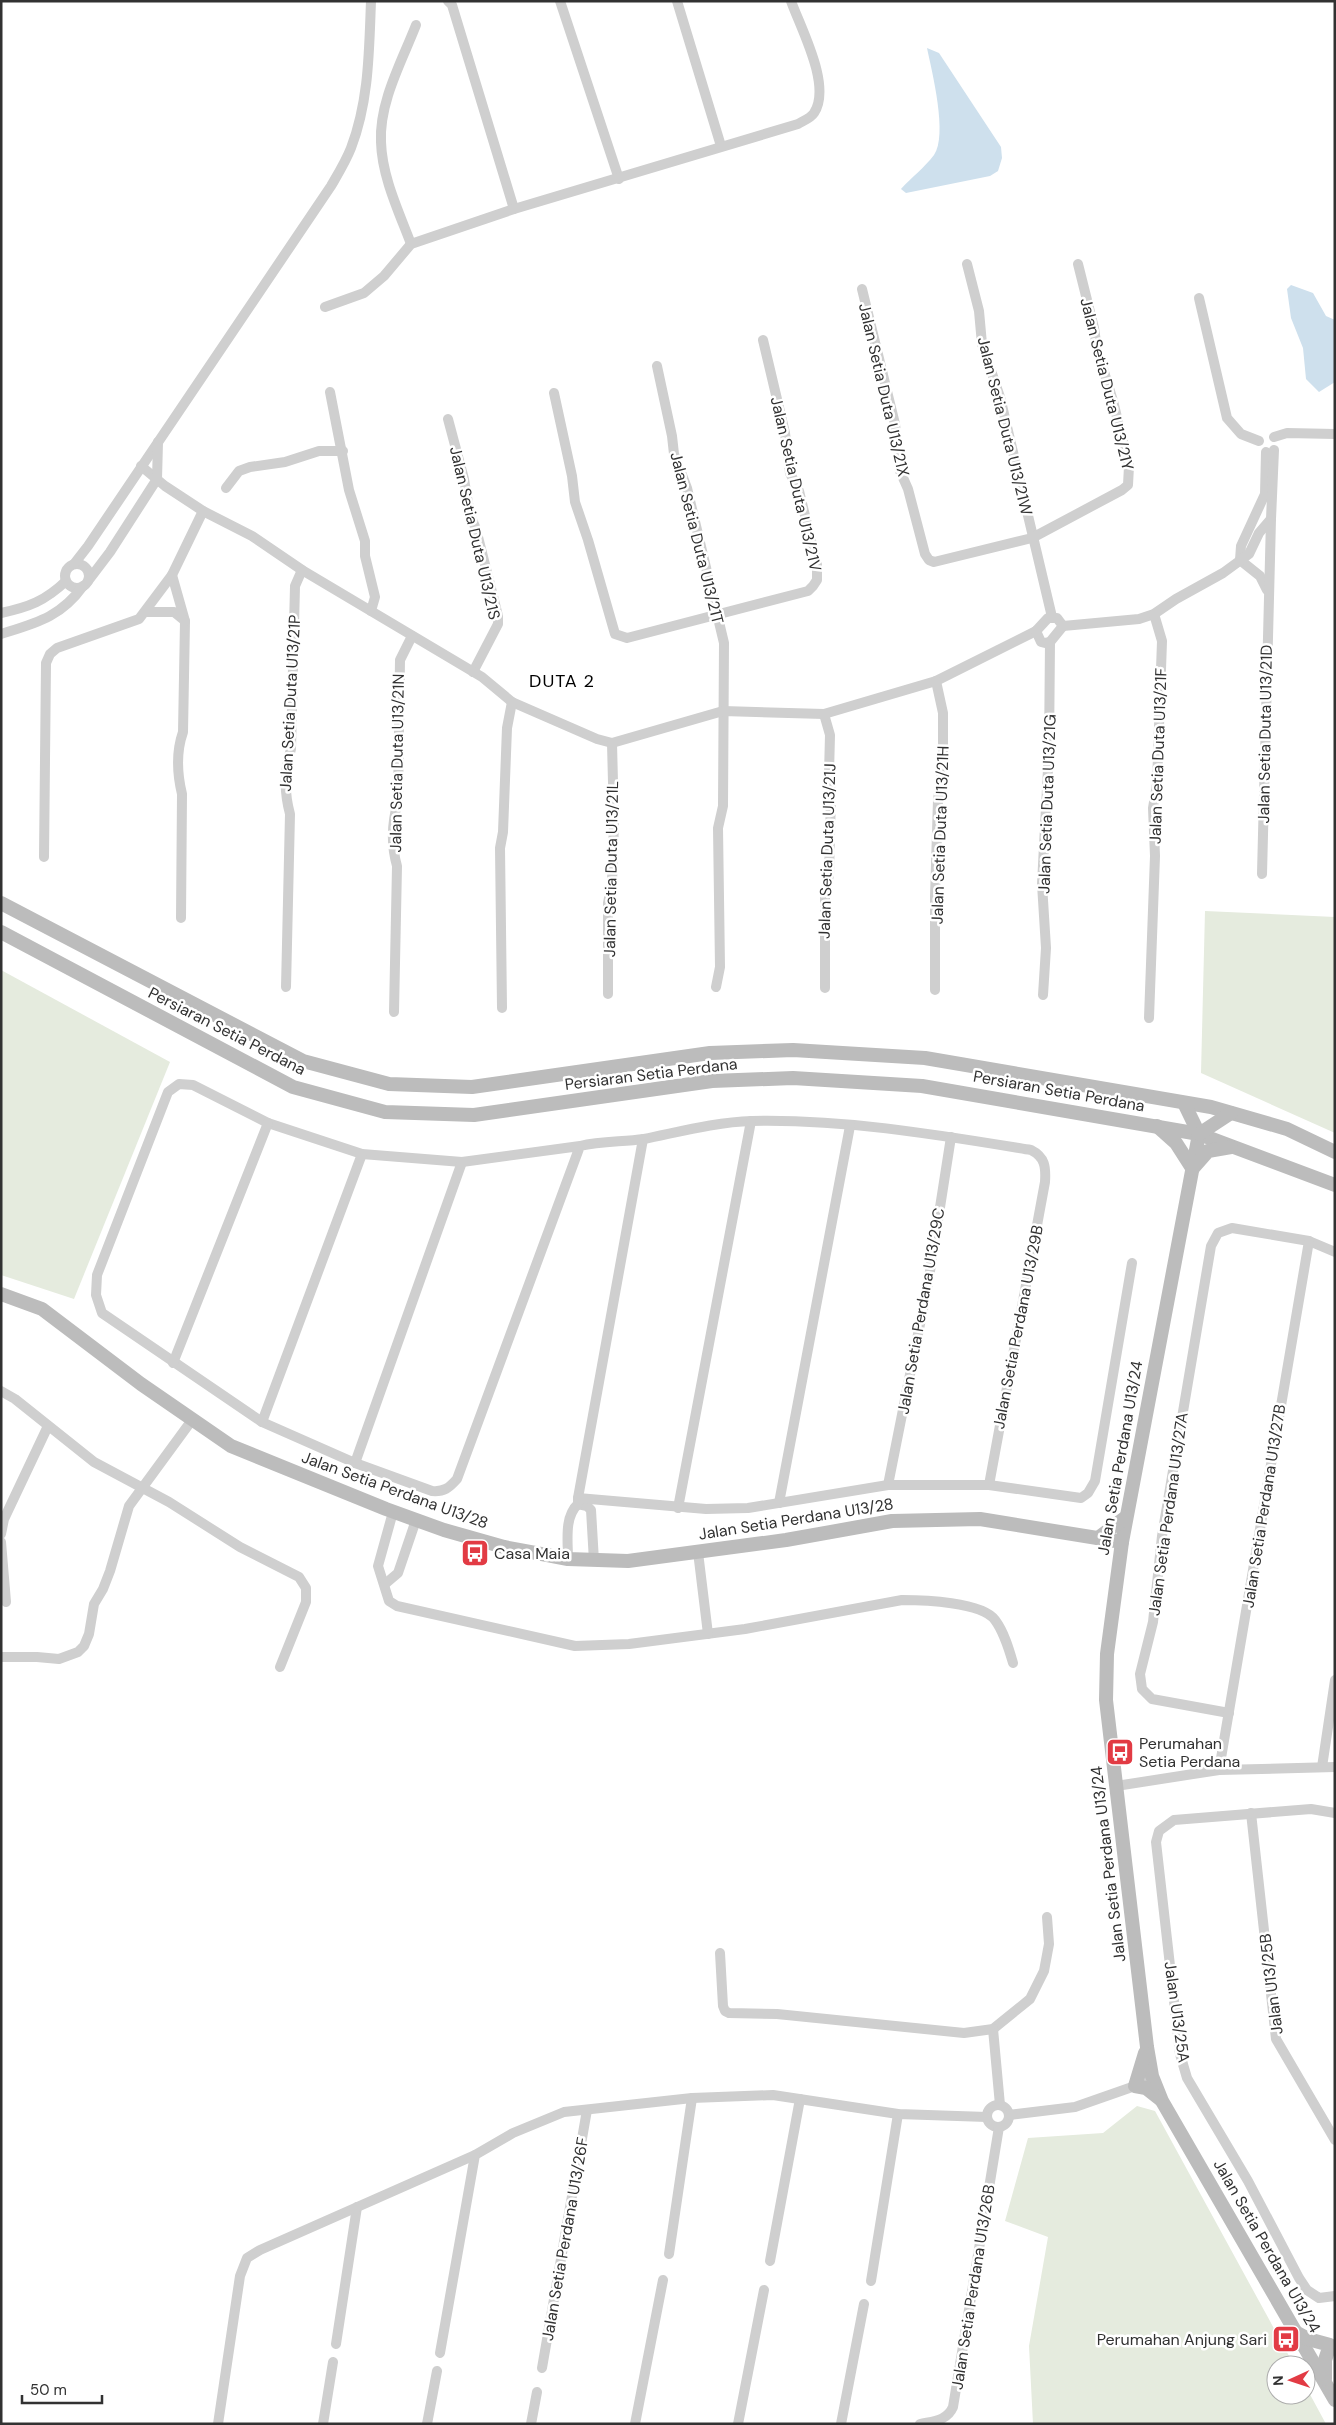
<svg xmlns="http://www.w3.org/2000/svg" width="1336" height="2425" viewBox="0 0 1336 2425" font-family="'DM Sans',sans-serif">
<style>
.green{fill:#e5ebde}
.water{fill:#cee0ed}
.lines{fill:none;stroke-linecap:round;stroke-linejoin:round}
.street{stroke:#cfcfcf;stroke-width:10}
.secondary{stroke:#bcbcbc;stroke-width:14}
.labels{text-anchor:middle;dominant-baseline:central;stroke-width:5;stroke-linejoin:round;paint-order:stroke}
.street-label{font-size:16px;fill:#323232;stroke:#fff}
.poi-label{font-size:16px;fill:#323232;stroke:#fff;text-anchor:start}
.neighbourhood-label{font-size:18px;letter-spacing:1px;fill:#000;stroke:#fff}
</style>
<rect width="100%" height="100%" fill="#fff"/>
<!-- green -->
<g class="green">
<path d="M 1205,911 L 1335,917 L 1335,1133 L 1201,1073 Z"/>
<path d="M 1,970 L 170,1062 L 74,1299 L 1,1275 Z"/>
<path d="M 1137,2106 L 1155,2111 L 1294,2365 L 1276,2365 L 1276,2395 L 1306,2395 L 1306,2387 L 1326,2424 L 1033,2424 L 1029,2346 L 1048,2237 L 1005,2221 L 1028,2138 L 1103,2133 Z"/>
</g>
<!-- water -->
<g class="water">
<path d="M 927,48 L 939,53 L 1001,147 L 1002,158 L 998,171 L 990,176 L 906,193 L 901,189 C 911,178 925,167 934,155 C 948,135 932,72 927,48 Z"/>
<path d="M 1291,285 L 1313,293 L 1326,316 L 1335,320 L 1335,382 L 1319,392 L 1306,379 L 1303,348 L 1291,318 L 1287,289 Z"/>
</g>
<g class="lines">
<!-- street -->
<g class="street">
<path d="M 448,1 L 452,5 L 514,209"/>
<path d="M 560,1 L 619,179"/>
<path d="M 677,1 L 721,146"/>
<path d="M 411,244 C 399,212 382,177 381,142 C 379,102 402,61 416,25"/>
<path d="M 967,264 L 979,311 L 982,344 L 1000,397 L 1052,617"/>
<path d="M 862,289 L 895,424 L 900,471 L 908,489 L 925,554 L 929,560 L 934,562 L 1032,538 L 1122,490 L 1128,485 L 1129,466 L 1113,401 L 1097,349 L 1094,328 L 1078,264"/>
<path d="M 1199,298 L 1227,418 L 1241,434 L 1259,441"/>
<path d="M 325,307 L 364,293 L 384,276 L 411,244 L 514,209 L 798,124 C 803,121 811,118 814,113 C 832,86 801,29 791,1"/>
<path d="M 657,366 L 672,436 L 674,454 L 687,488 L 724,643 L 723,806 L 718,828 L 720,967 L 716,987"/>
<path d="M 330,392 L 349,490 L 365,541 L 365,556 L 375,597 L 371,611"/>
<path d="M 554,393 L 572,476 L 575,502 L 588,540 L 615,634 L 627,638 L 808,591 L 813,586 L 817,580 L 817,565 L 799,491 L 790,473 L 785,433 L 763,340"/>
<path d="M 448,419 L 464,479 L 470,515 L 476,529 L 498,616 L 498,624 L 473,672"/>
<path d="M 1274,437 L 1287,433 L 1335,434"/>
<path d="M 141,466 L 165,486 L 203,511 L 252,536 L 302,570 L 482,677 L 512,702 L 597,739 L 612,743 L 723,711 L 824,714 L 936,681 L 1036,631"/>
<path d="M 226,488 L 239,471 L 250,467 L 285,462 L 319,451 L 343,451"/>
<path d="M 1240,560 L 1241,546 L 1265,494 L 1266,452"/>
<path d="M 1240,560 L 1260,576 L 1267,590"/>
<circle cx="77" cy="576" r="12"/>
<path d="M 74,564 L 88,546 L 331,186 C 338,174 346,161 351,148 C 369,101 369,52 371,1"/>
<path d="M 172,575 L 185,621 L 183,732 C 176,752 177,773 182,794 L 181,918"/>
<path d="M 88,581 L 110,552 L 157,479 L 158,442"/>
<path d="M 145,612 L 174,612 L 185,621"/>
<path d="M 1,613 C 29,607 45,601 66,581"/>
<path d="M 1048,618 L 1057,618 L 1063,626 L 1050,642 L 1045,643 L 1041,642 L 1036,631 Z"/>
<path d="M 1063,626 L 1139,619 L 1154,614 L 1176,599 L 1223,573 L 1249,554 L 1259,533 L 1271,519 L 1274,450"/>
<path d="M 1,634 C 36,623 61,617 83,586"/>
<path d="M 824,714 L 830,735 L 829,774 L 831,796 L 829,875 L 825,894 L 825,988"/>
<path d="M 44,857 L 46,663 L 50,654 L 57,648 L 139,619 L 172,575 L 203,511"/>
<path d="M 1262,874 L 1271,519"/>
<path d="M 286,987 L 290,814 C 284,792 284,771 291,749 L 295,586 L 302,570"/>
<path d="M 935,990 L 935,897 L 938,800 L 943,763 L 943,713 L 936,681"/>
<path d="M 608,994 L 608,903 L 612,883 L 614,822 L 612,743"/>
<path d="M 1043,995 L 1046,948 L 1042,884 L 1049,750 L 1050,642"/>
<path d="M 502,1008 L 500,848 L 503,832 L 507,728 L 512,702"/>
<path d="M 394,1012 L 397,866 C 391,845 392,822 398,801 L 400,660 L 412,636"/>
<path d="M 1149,1018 L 1155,856 L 1153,808 L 1157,784 L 1162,641 L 1154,614"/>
<path d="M 580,1146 L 457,1479 C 449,1488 444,1492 432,1491 L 355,1463 L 262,1422 L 102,1313 L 96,1295 L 97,1275 L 168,1092 L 179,1084 L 193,1085 L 268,1123 L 362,1154 L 462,1162 L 580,1146 C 601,1141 622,1142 644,1139 C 679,1132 716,1122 752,1121 C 846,1119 939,1135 1031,1150 C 1045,1157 1046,1167 1045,1182 L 989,1485"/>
<path d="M 173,1363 L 268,1123"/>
<path d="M 1,1391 L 15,1399 L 94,1462 L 169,1502 L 240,1547 L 299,1577 L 306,1588 L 306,1602 L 280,1667"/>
<path d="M 262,1422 L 362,1154"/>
<path d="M 355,1463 L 462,1162"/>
<path d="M 888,1485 L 928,1284 L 951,1137"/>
<path d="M 578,1498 L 643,1139"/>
<path d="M 779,1503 L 850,1126"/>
<path d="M 578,1504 L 587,1506 L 591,1510 L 594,1561"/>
<path d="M 678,1508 L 751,1121"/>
<path d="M 393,1512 L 378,1566 L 389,1601 L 397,1606 L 575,1646 L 629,1644 L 745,1629 L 902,1600 C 923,1600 982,1602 995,1620 C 1004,1632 1009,1649 1013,1663"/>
<path d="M 1,1534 L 4,1519 L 48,1426"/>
<path d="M 1,1542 L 6,1602"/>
<path d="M 698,1552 L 708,1634"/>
<path d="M 568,1559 C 568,1541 564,1517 578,1504 L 578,1498 L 706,1509 L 748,1508 L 888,1485 L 989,1485 L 1081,1498 L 1088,1493 L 1095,1481 L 1132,1263"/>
<path d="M 385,1584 L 398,1573 L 416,1520"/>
<path d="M 1,1657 L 37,1657 L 59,1659 L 78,1652 L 84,1646 L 89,1634 L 94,1604 L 103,1589 L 110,1571 L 129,1506 L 192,1420"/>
<path d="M 1229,1713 L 1152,1699 L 1142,1689 L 1140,1674 L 1153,1622 L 1162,1536 L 1211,1246 L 1218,1233 L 1232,1228 L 1309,1241 L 1335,1252"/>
<path d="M 1322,1767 L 1335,1680"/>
<path d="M 1219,1770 L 1309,1241"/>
<path d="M 1116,1786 L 1219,1770 L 1335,1767"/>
<path d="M 1251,1813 L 1276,2039 L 1335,2140"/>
<path d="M 1335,1813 L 1311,1809 L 1174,1820 L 1159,1831 L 1156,1842 L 1180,2054 L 1187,2078 L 1248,2181 L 1299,2278 L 1307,2290 L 1319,2298 L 1335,2296"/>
<path d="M 720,1953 L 723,2006 L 725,2011 L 729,2013 L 777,2014 L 964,2033 L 993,2029 L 1030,1999 L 1044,1971 L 1049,1944 L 1047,1917"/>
<path d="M 993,2029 L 1000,2105"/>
<circle cx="998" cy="2116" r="11"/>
<path d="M 1009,2115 L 1075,2107 L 1135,2086 L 1152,2076"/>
<path d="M 669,2254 L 692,2098"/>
<path d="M 770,2261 L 800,2099"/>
<path d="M 871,2281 L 898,2114"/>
<path d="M 336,2344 L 357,2207"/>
<path d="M 440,2353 L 475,2155 L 513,2133 L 564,2112 L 692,2098 L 773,2095 L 898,2114 L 987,2117"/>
<path d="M 542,2368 L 587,2110"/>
<path d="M 218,2424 L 240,2276 L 247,2258 L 260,2250 L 475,2155"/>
<path d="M 323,2424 L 333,2362"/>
<path d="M 427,2424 L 437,2371"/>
<path d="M 531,2424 L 537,2392"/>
<path d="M 635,2424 L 663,2280"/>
<path d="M 738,2424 L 764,2290"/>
<path d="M 841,2424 L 864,2304"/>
<path d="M 920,2424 C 933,2421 947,2421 953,2407 L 999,2127"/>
</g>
<!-- secondary -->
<g class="secondary">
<path d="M 1,903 L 303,1061 L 389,1084 L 472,1087 L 710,1053 L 793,1050 L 925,1058 L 1211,1107 L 1287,1129 L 1335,1152"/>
<path d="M 1,932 L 293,1087 L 385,1112 L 474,1115 L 712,1081 L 793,1078 L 922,1086 L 1199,1134 L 1335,1185"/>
<path d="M 1184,1103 L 1199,1134"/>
<path d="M 1157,1126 L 1176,1143 L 1192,1168"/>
<path d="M 1199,1134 L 1122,1542 L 1107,1654 L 1106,1700 L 1147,2047 L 1152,2076 L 1162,2101 L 1335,2400"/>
<path d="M 1199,1134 L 1231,1113"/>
<path d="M 1193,1168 L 1208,1151 L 1231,1147"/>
<path d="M 1,1294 L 42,1309 L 141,1384 L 231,1446 L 386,1509 L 444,1530 L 504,1547 L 568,1559 L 628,1561 L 786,1540 L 892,1521 L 980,1519 L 1122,1542"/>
<path d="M 1098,1538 L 1126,1517"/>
<path d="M 1145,2053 L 1135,2086 L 1146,2088 L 1160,2099"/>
<path d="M 1297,2333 L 1308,2339 L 1330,2345 L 1325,2360 L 1325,2379"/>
</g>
</g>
<!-- icons -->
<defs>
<g id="bus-square" transform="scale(1.4375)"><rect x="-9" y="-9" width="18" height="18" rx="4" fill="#e23b44" stroke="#fff"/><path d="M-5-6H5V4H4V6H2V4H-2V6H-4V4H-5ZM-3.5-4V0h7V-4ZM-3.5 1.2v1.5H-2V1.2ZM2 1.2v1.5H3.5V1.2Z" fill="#fff"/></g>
</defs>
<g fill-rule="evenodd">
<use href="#bus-square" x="475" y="1553"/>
<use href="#bus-square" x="1120" y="1752"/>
<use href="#bus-square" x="1286" y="2339"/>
</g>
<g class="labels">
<!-- street labels -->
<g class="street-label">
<text transform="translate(1107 384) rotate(76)">Jalan Setia Duta U13/21Y</text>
<text transform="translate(884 390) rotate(77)">Jalan Setia Duta U13/21X</text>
<text transform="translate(1005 426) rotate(76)">Jalan Setia Duta U13/21W</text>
<text transform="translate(796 484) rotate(77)">Jalan Setia Duta U13/21V</text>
<text transform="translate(475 533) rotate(77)">Jalan Setia Duta U13/21S</text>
<text transform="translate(697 538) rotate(76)">Jalan Setia Duta U13/21T</text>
<text transform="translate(290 703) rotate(-87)">Jalan Setia Duta U13/21P</text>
<text transform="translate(1265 734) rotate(-89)">Jalan Setia Duta U13/21D</text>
<text transform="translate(1158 756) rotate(-88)">Jalan Setia Duta U13/21F</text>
<text transform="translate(397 763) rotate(-89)">Jalan Setia Duta U13/21N</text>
<text transform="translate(1047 804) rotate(-88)">Jalan Setia Duta U13/21G</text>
<text transform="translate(940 835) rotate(-88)">Jalan Setia Duta U13/21H</text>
<text transform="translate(827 851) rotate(-88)">Jalan Setia Duta U13/21J</text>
<text transform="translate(611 869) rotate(-89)">Jalan Setia Duta U13/21L</text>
<text transform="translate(227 1031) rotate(27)">Persiaran Setia Perdana</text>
<text transform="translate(651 1074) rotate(-7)">Persiaran Setia Perdana</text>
<text transform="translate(1059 1091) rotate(10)">Persiaran Setia Perdana</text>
<text transform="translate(921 1311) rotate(-80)">Jalan Setia Perdana U13/29C</text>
<text transform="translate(1018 1327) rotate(-79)">Jalan Setia Perdana U13/29B</text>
<text transform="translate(1120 1458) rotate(-80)">Jalan Setia Perdana U13/24</text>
<text transform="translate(395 1490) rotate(20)">Jalan Setia Perdana U13/28</text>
<text transform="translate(1264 1506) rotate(-81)">Jalan Setia Perdana U13/27B</text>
<text transform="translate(1168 1514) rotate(-82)">Jalan Setia Perdana U13/27A</text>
<text transform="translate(796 1519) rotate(-9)">Jalan Setia Perdana U13/28</text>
<text transform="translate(1108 1864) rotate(-97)">Jalan Setia Perdana U13/24</text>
<text transform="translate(1271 1984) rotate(-97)">Jalan U13/25B</text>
<text transform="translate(1177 2012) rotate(82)">Jalan U13/25A</text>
<text transform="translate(565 2239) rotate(-80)">Jalan Setia Perdana U13/26F</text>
<text transform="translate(1267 2246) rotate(60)">Jalan Setia Perdana U13/24</text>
<text transform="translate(973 2287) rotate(-81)">Jalan Setia Perdana U13/26B</text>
</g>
<!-- poi labels -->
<g class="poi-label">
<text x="494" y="1553">Casa Maia</text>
<text x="1139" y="1743">Perumahan<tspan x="1139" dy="18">Setia Perdana</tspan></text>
<text x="1267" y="2339" text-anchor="end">Perumahan Anjung Sari</text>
</g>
<!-- neighbourhood labels -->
<g class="neighbourhood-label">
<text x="562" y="681">DUTA 2</text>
</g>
</g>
<!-- border -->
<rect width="1336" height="2425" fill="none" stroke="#323232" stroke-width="5"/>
<!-- north arrow -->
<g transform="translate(1291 2380) rotate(267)"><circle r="24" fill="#ffffff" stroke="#adadad"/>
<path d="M0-4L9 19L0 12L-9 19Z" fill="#e23b44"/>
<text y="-8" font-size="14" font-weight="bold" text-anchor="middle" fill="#323232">N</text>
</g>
<!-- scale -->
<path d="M22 2395v8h80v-8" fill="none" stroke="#323232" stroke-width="2.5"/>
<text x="30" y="2395" font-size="15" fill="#323232" stroke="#ffffff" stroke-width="4" paint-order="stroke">50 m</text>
</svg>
